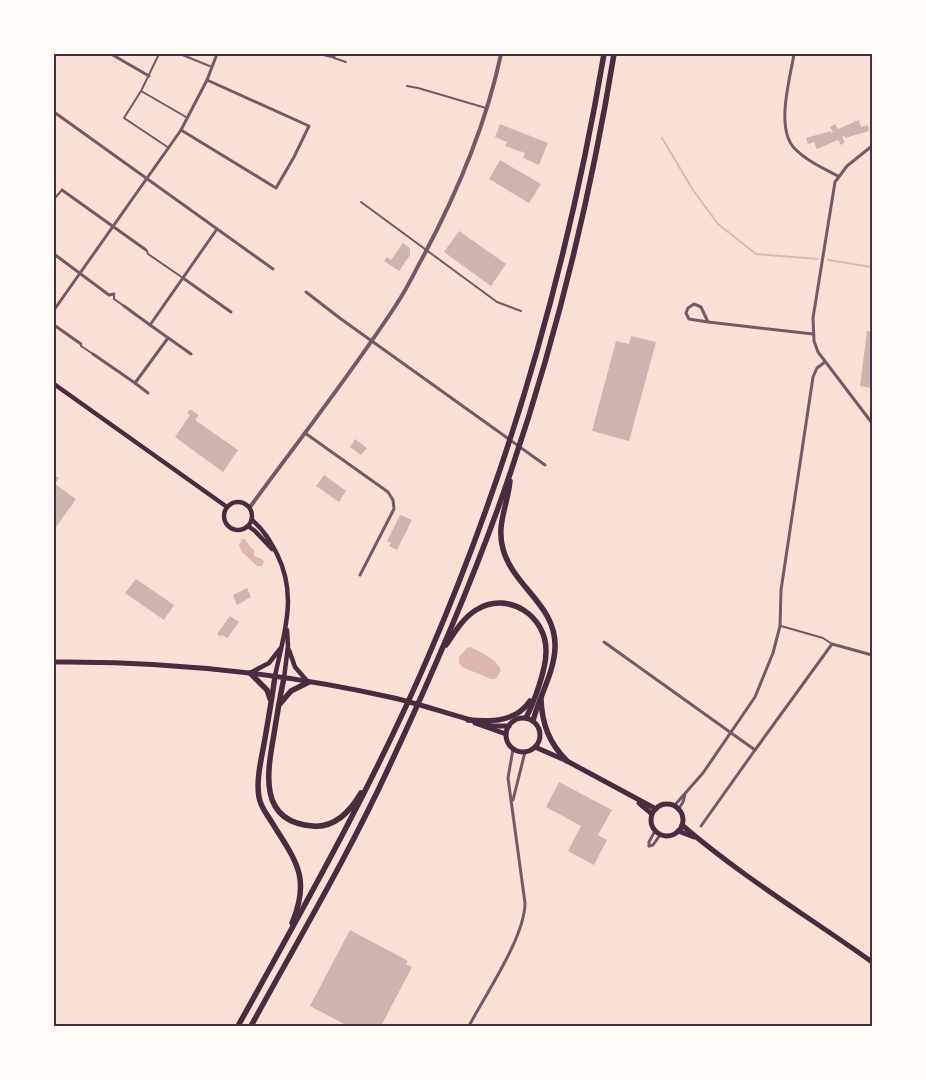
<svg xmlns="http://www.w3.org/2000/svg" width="926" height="1080" viewBox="0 0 926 1080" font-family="Lora,serif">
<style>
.water{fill:#dcb8b0}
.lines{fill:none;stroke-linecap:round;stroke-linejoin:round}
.stream{stroke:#dcb8b0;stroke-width:2}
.building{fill:#ccb4b1}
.service{stroke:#755966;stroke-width:2}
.minor{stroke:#755966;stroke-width:3}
.tertiary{stroke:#755966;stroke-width:4}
.secondary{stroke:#4a2c40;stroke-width:4.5}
.primary{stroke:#4a2c40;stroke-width:5}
.motorway{stroke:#4a2c40;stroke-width:5.5}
.neatline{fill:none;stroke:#4a2c40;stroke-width:2}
</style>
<rect width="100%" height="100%" fill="#f7e1d7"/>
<!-- water -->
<g class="water">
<path d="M 242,539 L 245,539 L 251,548 L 254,550 L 254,556 L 262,559 L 264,562 L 262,566 L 257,566 L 242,552 L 239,545 Z"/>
<path d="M 470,647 C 480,652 497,659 501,670 L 496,679 L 491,679 L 462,667 L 459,663 L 459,657 L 467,648 Z"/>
</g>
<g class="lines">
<!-- stream -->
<g class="stream">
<path d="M 662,138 L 693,190 L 718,224 L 756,254 L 818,259"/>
<path d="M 828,260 L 872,267"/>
</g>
</g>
<!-- building -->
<g class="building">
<path d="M 859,120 L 861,127 L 868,125 L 869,131 L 845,138 L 845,136 L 842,137 L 845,142 L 841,145 L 838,140 L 817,149 L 814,142 L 808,144 L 806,138 L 831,131 L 831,133 L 833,132 L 830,127 L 835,124 L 838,129 Z"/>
<path d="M 500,124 L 548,143 L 539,165 L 523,158 L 525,153 L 505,146 L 507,142 L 495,137 Z"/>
<path d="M 500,160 L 541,184 L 529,203 L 489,179 Z"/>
<path d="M 459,231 L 506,264 L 491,286 L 444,252 Z"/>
<path d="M 403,243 L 410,248 L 410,255 L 399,271 L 384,261 L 387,257 L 391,260 Z"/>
<path d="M 867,331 L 872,332 L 872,388 L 860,386 Z"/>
<path d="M 631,336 L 656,342 L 629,441 L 592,431 L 616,341 L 629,344 Z"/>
<path d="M 190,409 L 199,415 L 195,420 L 238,450 L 223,472 L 175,437 L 190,415 L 187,413 Z"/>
<path d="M 355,439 L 367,448 L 361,455 L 350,447 Z"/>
<path d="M 54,475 L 59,478 L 55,484 L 76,499 L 54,530 Z"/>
<path d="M 324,475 L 346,491 L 339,502 L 316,486 Z"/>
<path d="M 400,515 L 412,520 L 397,550 L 389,546 L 391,543 L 387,541 Z"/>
<path d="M 136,579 L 174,605 L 164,620 L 125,593 Z"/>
<path d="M 247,588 L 251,597 L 237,605 L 233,595 Z"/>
<path d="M 230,616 L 239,622 L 229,636 L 227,638 L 222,635 L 221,637 L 217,634 Z"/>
<path d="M 559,782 L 612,810 L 598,835 L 607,840 L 594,865 L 568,851 L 581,826 L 546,807 Z"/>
<path d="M 350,930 L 408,961 L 406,964 L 412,967 L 381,1026 L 348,1026 L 310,1006 Z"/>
</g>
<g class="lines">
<!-- service -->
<g class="service">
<path d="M 159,54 L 141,91 L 124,118 L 169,148"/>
<path d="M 180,54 L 212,67"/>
<path d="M 334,58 L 346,62"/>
<path d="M 407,86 L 418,88 L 486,108"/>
<path d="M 141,91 L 186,117"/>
<path d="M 54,199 L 62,190"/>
<path d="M 361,202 L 497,302 L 521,311"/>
<path d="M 147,251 L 148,254 L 183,278"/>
<path d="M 114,294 L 114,299 L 124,306"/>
<path d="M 81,344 L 81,346 L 93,354"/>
<path d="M 781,626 L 823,638 L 832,644"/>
</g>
<!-- minor -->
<g class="minor">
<path d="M 111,54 L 149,76"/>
<path d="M 321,54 L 334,57 L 334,54"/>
<path d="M 794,54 C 790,79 775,129 795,149 C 807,161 823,168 838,176"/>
<path d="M 54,112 L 273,269"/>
<path d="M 181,130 L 276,188 L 294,157 L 309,126 L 207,80"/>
<path d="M 872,146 L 847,166 L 835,182 L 813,318 L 814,341 L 818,352 L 872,423"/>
<path d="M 62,190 L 146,250"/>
<path d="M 54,254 L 109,295 L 114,294"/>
<path d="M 183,278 L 231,312"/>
<path d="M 306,292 L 341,319 L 545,465"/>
<path d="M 124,306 L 150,325"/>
<path d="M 54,310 L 181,130 L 207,80 L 217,54"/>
<path d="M 708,322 L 689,319 L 686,313 L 688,308 L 694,304 L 701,307 L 708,322 L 813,334"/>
<path d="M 54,325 L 81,344"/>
<path d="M 93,354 L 135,383"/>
<path d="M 191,354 L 150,325 L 217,229"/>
<path d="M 148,393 L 135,383 L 168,338"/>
<path d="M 305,433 L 388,492 L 393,500 L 394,509 L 360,575"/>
<path d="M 604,642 L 755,750 L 701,826"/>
<path d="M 755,750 L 832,644 L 872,655"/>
<path d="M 513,800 L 525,752"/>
<path d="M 674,806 L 703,773 L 755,697 L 773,653 L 780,626 L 781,590 L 813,377 L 817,368 L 825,362"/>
<path d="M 678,810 L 683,802 L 685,794"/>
<path d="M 649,846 L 649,842 L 655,831"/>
<path d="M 649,846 L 653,845 L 660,835"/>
<path d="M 469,1026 C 485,995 525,937 525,903 L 508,778 L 513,749"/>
</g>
<!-- tertiary -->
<path class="tertiary" d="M 250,507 C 299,440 351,374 396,305 C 407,289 415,271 424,255 C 458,191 486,125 501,54"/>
<!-- secondary -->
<g class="secondary">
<path d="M 54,384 L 227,507"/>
<circle cx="238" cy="516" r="14"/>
<path d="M 252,520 C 264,530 270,541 277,554 C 298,596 284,633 275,676"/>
<path d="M 248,526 L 255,531 L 272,549"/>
<path d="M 289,650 L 295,667 L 308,682"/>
<path d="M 250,673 L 269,663 L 280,649"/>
<path d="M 284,678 L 288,646 L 287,630"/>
</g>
<!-- primary -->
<g class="primary">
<path d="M 54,662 C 168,661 283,673 394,698 C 420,704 445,713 471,720"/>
<circle cx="523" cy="735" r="17"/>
<path d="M 480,722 L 492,726 L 509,726"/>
<path d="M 475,723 L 506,734"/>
<path d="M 535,747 L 567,761 L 656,809"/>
<path d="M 639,803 L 652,814"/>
<circle cx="667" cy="820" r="16"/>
<path d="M 682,825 C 741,876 809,917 872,962"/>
<path d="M 678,831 L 694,837"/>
</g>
<!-- motorway -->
<g class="motorway">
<path d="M 510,481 C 508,504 496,525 503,549 C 513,587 557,605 555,648 C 554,673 539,697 533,721"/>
<path d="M 446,645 C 455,632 463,618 476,610 C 508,590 547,616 546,652 C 546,670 534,702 526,718"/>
<path d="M 250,673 L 267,690 L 270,699"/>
<path d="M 275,676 C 272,699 268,721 264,744 C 261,761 256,780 259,797 C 260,806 266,813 271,821 C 294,859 312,876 292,923"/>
<path d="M 284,678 C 280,696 277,715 274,734 C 267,773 258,822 313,826 C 335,828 351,810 361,793"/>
<path d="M 541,699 C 542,724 549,743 567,761"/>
<path d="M 279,705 L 291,691 L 309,682"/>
<path d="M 468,720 C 491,722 516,722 530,701"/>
<path d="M 238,1026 C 305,905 373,785 428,657 C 511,465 569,260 604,54"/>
<path d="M 251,1026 C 298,940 348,856 389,767 C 434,671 477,572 511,471 C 557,335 591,195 614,54"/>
</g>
</g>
<!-- border -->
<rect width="926" height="1080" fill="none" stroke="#fffaf5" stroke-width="110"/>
<rect x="55" y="55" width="816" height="970" class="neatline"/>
</svg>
